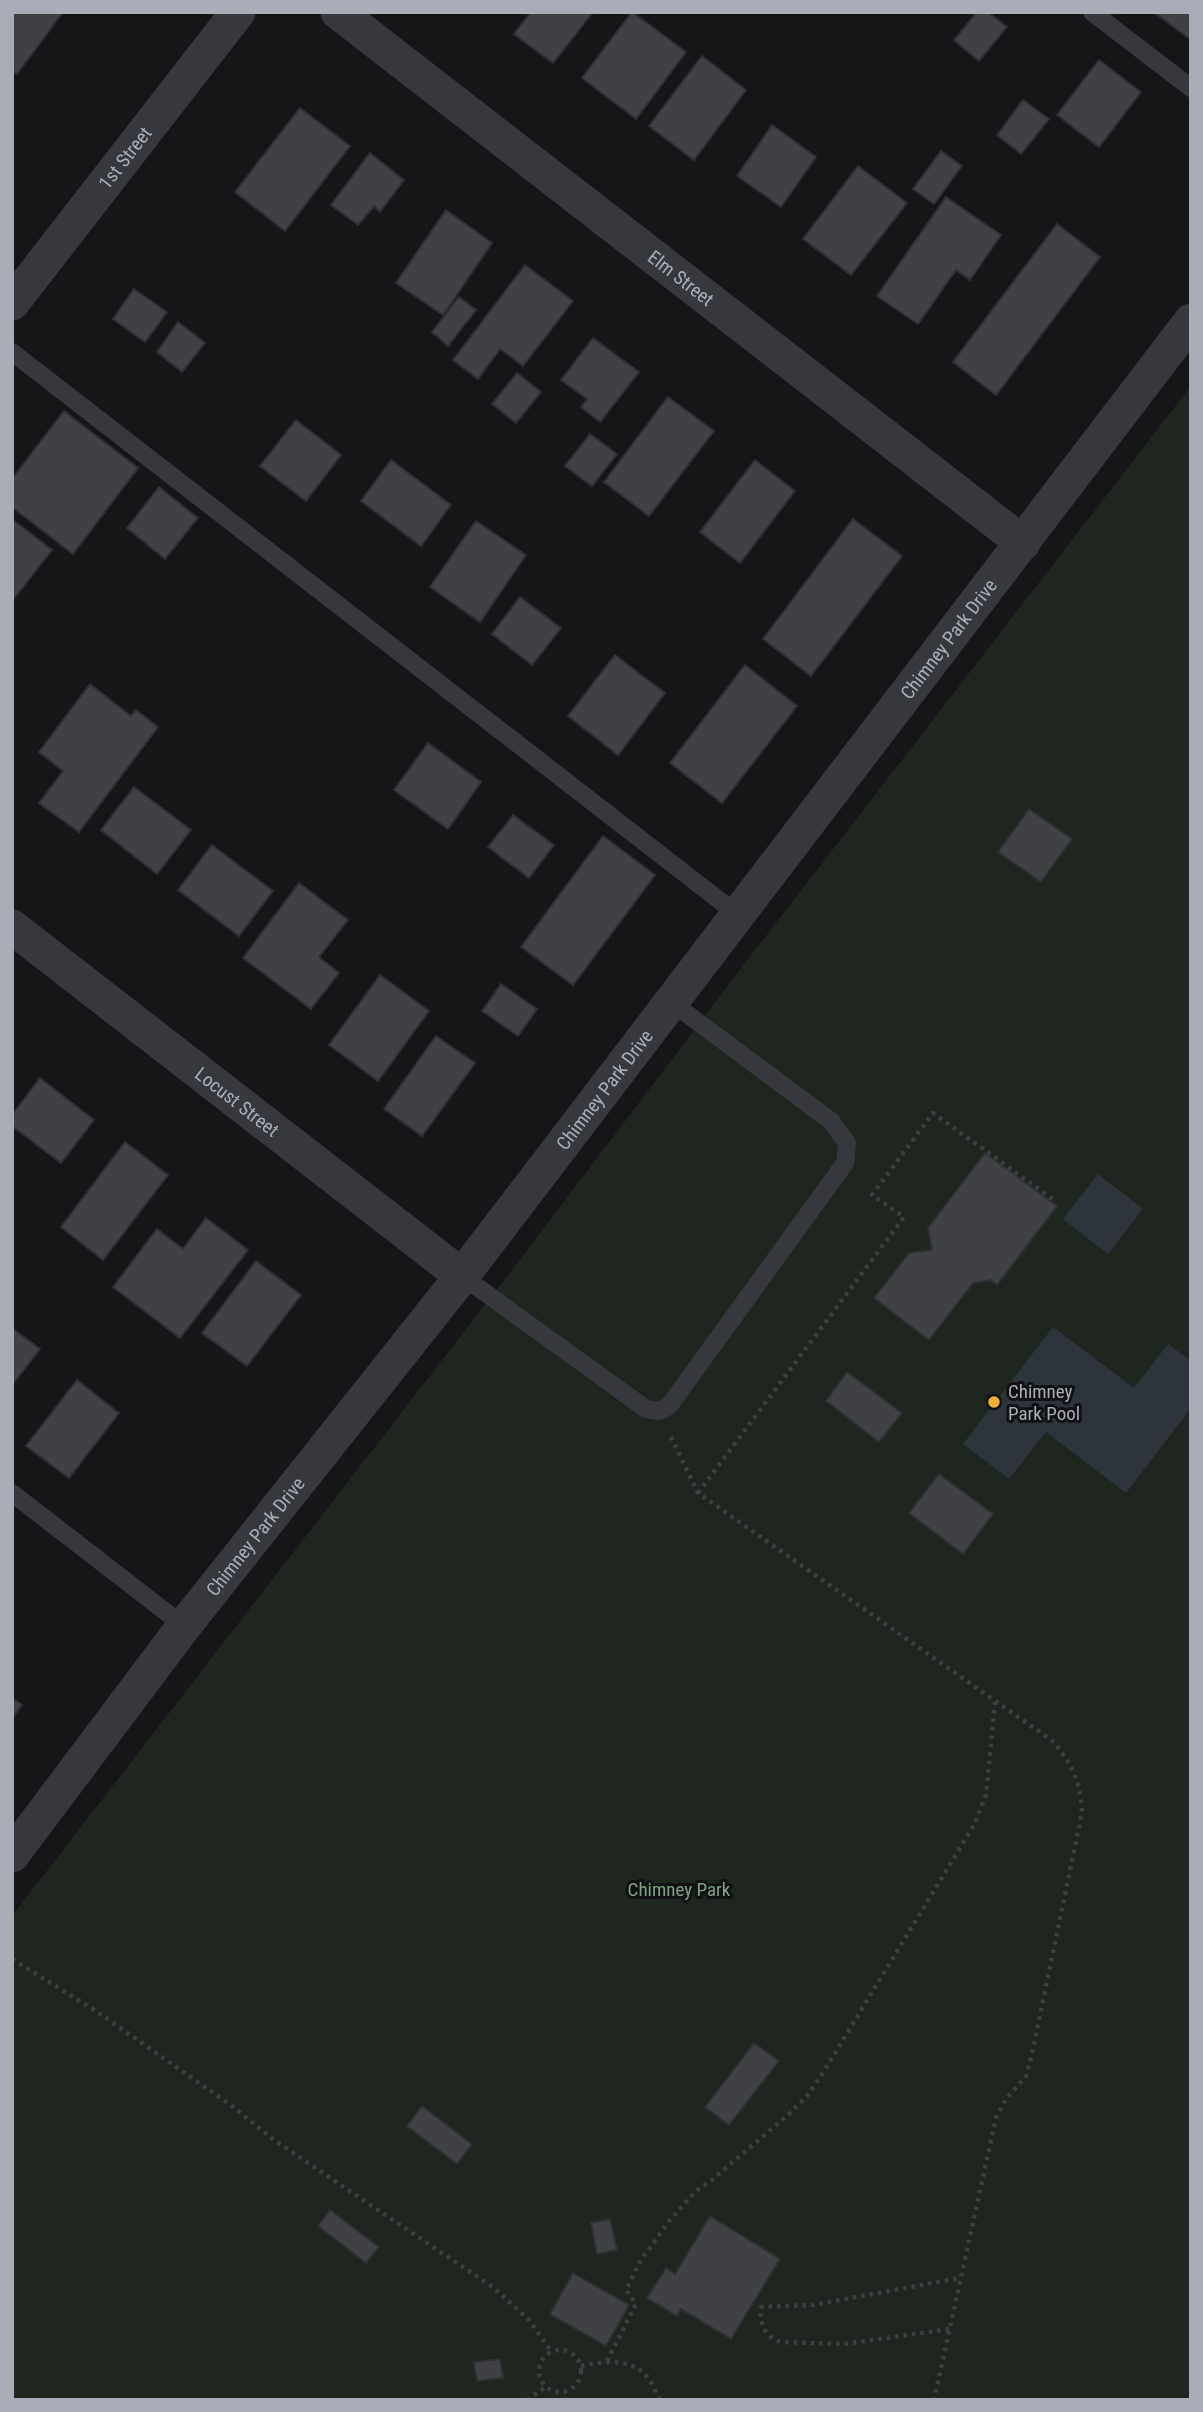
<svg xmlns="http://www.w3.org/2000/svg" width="1203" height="2412" viewBox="0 0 1203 2412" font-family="'Roboto Condensed',sans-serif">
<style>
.green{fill:#1e261f}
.water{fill:#2c353c}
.building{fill:#404145;stroke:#303034;stroke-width:2}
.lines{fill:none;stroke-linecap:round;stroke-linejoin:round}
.path{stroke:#3d3f44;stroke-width:4.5;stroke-dasharray:3.5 5;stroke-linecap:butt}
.service{stroke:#37383d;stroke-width:18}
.minor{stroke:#37383d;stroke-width:35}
.poi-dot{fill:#f2b134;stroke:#111113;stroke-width:2.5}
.labels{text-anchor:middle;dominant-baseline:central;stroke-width:6;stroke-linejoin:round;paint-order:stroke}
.street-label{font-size:19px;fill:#a8adb8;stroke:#111113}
.poi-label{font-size:19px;fill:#a8adb8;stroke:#111113;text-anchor:start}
.park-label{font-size:19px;fill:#7fa381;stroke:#111113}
</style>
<rect width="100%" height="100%" fill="#161618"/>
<!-- green -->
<path class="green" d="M 1191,386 L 1191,2400 L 12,2400 L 12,1916 L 528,1249 L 735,976 Z"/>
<!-- water -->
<g class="water">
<path d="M 1098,1174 L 1143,1209 L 1108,1254 L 1063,1219 Z"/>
<path d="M 1053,1327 L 1134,1388 L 1168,1344 L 1191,1361 L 1191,1408 L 1126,1493 L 1046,1432 L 1009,1479 L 963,1444 Z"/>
</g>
<!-- building -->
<g class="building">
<path d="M 12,12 L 63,12 L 17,74 L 12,71 Z"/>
<path d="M 531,12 L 593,12 L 553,63 L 514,34 Z"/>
<path d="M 632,12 L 686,52 L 636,119 L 582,78 Z"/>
<path d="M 977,12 L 988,12 L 1007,27 L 979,61 L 954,40 Z"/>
<path d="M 1154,12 L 1191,12 L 1191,40 Z"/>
<path d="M 702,56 L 746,90 L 694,160 L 649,126 Z"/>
<path d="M 1099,60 L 1141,92 L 1099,147 L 1057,115 Z"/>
<path d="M 1023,100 L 1049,119 L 1021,154 L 997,135 Z"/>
<path d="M 300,108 L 350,146 L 285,231 L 235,192 Z"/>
<path d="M 772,125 L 816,157 L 781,207 L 737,176 Z"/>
<path d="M 941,151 L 962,166 L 934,204 L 913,189 Z"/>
<path d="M 370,153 L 404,180 L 380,212 L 374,206 L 358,225 L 331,205 Z"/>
<path d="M 858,166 L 907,203 L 851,275 L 803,239 Z"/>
<path d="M 946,197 L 1001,235 L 970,280 L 956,270 L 918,324 L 877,296 Z"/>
<path d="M 446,210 L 492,243 L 443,315 L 396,283 Z"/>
<path d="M 1057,224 L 1100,257 L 996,395 L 953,362 Z"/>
<path d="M 525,265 L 573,301 L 523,366 L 500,349 L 478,379 L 453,360 Z"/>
<path d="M 134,289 L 167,312 L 145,342 L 113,319 Z"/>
<path d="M 459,297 L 476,310 L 448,346 L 432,332 Z"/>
<path d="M 178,322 L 205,343 L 182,372 L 157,352 Z"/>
<path d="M 593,338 L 639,372 L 600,422 L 581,407 L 587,399 L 561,380 Z"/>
<path d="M 517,373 L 541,392 L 516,423 L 492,404 Z"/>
<path d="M 668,397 L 714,431 L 649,516 L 604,482 Z"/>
<path d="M 64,411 L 138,468 L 73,554 L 12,507 L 12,479 Z"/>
<path d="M 296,420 L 341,455 L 306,501 L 260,466 Z"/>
<path d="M 590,434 L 617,454 L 592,486 L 565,466 Z"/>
<path d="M 391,460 L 451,505 L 421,546 L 361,501 Z"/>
<path d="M 755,460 L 795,491 L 740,563 L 700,532 Z"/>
<path d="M 159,487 L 198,518 L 165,559 L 127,528 Z"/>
<path d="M 12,519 L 52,550 L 12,601 Z"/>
<path d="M 853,519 L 902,556 L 811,676 L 763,639 Z"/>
<path d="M 476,521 L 526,555 L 480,622 L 430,587 Z"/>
<path d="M 520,597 L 561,628 L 532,665 L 492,634 Z"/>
<path d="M 615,655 L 665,693 L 618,755 L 568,716 Z"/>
<path d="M 745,665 L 797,706 L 722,803 L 670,763 Z"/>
<path d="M 90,684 L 131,716 L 136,710 L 158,727 L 79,832 L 39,803 L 63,771 L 39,752 Z"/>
<path d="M 428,743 L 481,782 L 448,829 L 394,790 Z"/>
<path d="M 134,787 L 191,830 L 157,874 L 101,830 Z"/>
<path d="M 1029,809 L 1072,839 L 1041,882 L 998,852 Z"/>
<path d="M 513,815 L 554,845 L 529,878 L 488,847 Z"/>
<path d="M 603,836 L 655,875 L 573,985 L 521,947 Z"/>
<path d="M 212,845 L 273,891 L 239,936 L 178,890 Z"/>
<path d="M 299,883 L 348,920 L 319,957 L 339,973 L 311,1009 L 243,958 Z"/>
<path d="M 380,975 L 429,1011 L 378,1081 L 329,1045 Z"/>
<path d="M 501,984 L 537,1009 L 518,1036 L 482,1011 Z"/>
<path d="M 436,1036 L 475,1063 L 422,1136 L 384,1109 Z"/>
<path d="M 40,1078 L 94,1120 L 61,1163 L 12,1126 L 12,1115 Z"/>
<path d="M 125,1142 L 168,1175 L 103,1260 L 61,1227 Z"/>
<path d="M 985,1153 L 1057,1206 L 997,1285 L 991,1280 L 973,1283 L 929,1340 L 874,1298 L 909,1253 L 932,1250 L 928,1228 Z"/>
<path d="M 206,1218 L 248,1250 L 180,1338 L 113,1287 L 157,1229 L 183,1249 Z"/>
<path d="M 256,1261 L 301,1295 L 247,1366 L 202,1333 Z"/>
<path d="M 12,1328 L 40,1349 L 12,1385 Z"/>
<path d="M 847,1372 L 902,1413 L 879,1442 L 826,1401 Z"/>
<path d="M 77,1380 L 119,1413 L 69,1478 L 26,1446 Z"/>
<path d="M 939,1474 L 993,1514 L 963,1554 L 909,1513 Z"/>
<path d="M 12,1698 L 22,1705 L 12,1718 Z"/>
<path d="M 754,2043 L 779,2061 L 729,2125 L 705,2107 Z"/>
<path d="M 422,2106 L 472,2144 L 457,2164 L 407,2126 Z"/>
<path d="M 330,2210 L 379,2247 L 366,2263 L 318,2226 Z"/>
<path d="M 710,2216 L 780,2259 L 731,2339 L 681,2309 L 677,2316 L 647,2298 L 666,2268 L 675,2274 Z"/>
<path d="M 610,2219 L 617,2250 L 597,2254 L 591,2223 Z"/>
<path d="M 573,2273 L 629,2305 L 606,2346 L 550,2314 Z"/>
<path d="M 500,2359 L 503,2378 L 477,2381 L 474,2362 Z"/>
</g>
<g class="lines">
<!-- path -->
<g class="path">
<path d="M 671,1437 L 698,1493 L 1054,1742 C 1073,1767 1080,1780 1082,1812 L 1032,2054 L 1026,2076 L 1006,2099 L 996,2118 L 934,2400"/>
<path d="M 698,1493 L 904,1217 L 872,1195 L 933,1113 L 1054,1200"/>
<path d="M 12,1959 L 96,2011 L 232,2106 L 274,2140 L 494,2288 L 529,2320 L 551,2351"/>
<path d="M 949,2329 L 844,2344 L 781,2342 C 763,2336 760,2324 761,2307 L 813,2305 L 959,2278"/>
<circle cx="560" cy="2371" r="21"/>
<path d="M 607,2361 L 636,2304 L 626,2290 L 641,2260 L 670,2220 L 696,2191 L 713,2179 L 789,2114 L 807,2096 L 821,2076 L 974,1825 L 986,1795 L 995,1702"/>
<path d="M 581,2366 C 605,2361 632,2357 649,2379 C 653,2385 656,2393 660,2400"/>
<path d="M 527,2400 L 546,2387"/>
</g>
<!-- service -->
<g class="service">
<path d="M 1092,12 L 1191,88"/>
<path d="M 12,352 L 737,914"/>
<path d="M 462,1276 L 646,1409 L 659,1411 L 669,1406 L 845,1163 L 847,1143 L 831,1121 L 671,1002"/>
<path d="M 12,1493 L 184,1626"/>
</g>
<!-- minor -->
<g class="minor">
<path id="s1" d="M 338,12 L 1023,543"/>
<path id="s2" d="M 12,303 L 238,12"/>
<path id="s3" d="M 12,927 L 462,1276"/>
<path id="s4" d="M 12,1855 L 184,1626 L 462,1276 L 1191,321"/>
</g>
</g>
<!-- markers -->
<circle class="poi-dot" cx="994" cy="1402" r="7"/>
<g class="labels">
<!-- street labels -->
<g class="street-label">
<text stroke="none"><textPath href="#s2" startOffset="184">1st Street</textPath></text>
<text stroke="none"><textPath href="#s1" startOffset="434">Elm Street</textPath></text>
<text stroke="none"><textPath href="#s4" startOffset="1535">Chimney Park Drive</textPath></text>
<text stroke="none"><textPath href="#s4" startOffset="968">Chimney Park Drive</textPath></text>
<text stroke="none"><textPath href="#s3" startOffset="285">Locust Street</textPath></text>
<text stroke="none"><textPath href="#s4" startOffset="401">Chimney Park Drive</textPath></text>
</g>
<!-- poi labels -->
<g class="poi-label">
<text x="1008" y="1391">Chimney<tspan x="1008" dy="22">Park Pool</tspan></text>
</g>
<!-- park labels -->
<g class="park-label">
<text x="679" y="1889">Chimney Park</text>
</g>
</g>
<!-- border -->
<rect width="1203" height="2412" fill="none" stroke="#a8adb8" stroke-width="28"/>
</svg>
